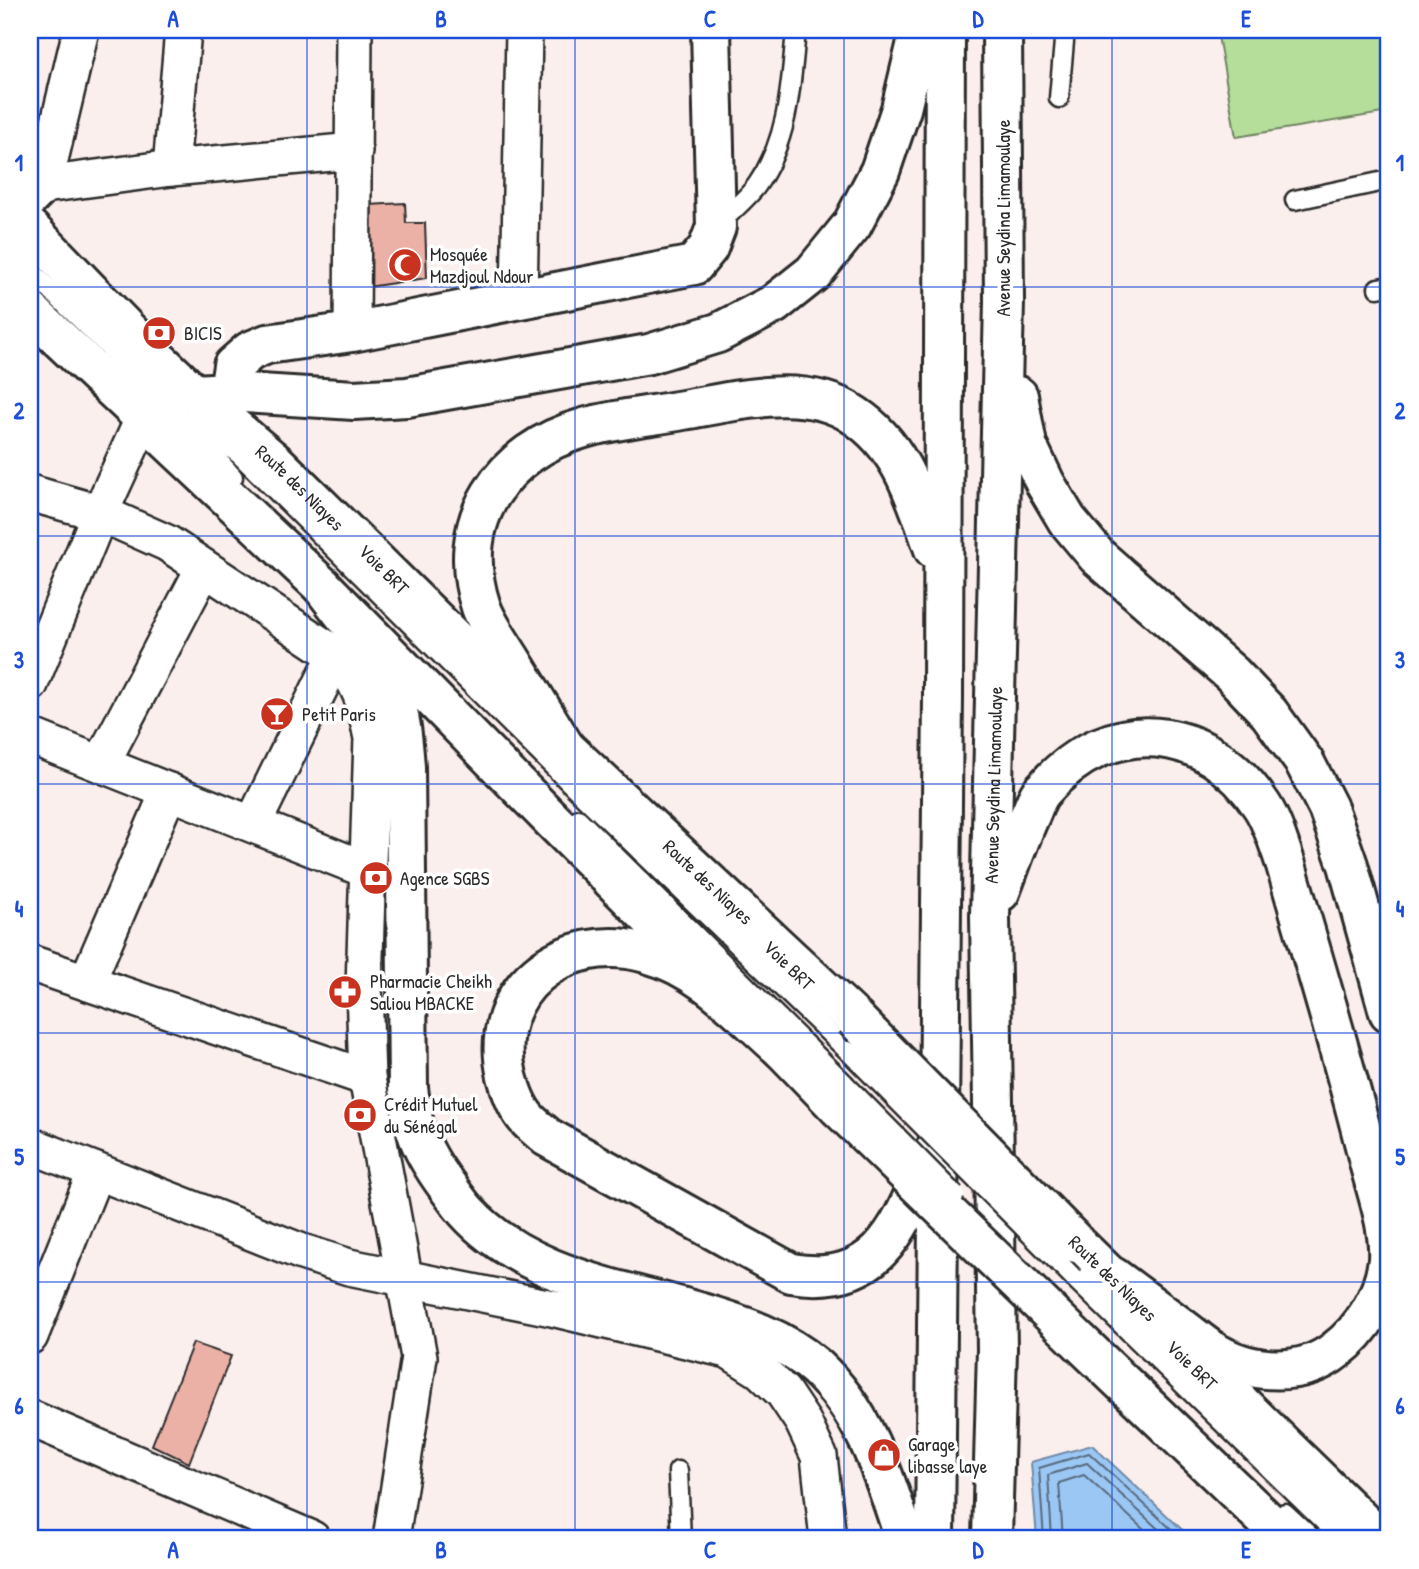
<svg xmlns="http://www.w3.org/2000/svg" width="1419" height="1569" viewBox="0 0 1419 1569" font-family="'Patrick Hand',sans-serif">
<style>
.green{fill:#b5de9a;stroke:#708462;stroke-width:2}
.water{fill:#9bc7f5;stroke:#6e89a4;stroke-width:2}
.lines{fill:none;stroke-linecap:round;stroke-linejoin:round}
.shore{stroke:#58697c;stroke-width:2}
.building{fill:#ebb1a6;stroke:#2b2b2b;stroke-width:2}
.service-casing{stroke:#2b2b2b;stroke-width:23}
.minor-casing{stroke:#2b2b2b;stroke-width:40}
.tertiary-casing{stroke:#2b2b2b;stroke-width:44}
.secondary-casing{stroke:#2b2b2b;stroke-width:44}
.primary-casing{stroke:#2b2b2b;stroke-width:44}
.trunk-casing{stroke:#2b2b2b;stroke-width:44}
.service{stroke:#fff;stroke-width:18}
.minor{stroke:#fff;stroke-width:35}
.tertiary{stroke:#fff;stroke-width:38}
.secondary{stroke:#fff;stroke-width:38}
.primary{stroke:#fff;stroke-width:38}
.trunk{stroke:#fff;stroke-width:38}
.service-bridge-casing{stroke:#2b2b2b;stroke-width:23;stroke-linecap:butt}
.primary-bridge-casing{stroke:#2b2b2b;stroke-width:44;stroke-linecap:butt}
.service-bridge{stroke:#fff;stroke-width:18}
.primary-bridge{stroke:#fff;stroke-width:38}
.grid{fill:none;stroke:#1d4ed8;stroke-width:2;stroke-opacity:0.55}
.labels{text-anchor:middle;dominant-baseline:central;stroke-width:7;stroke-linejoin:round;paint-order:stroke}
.street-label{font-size:19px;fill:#2b2b2b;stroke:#fff}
.poi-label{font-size:19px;fill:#2b2b2b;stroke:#fff;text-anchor:start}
.neatline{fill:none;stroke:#1d4ed8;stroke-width:2.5}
.grid-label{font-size:23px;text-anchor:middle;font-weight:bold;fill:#1d4ed8}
</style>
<rect width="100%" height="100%" fill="#fbefed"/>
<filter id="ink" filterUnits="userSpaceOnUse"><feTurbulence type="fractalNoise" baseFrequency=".0143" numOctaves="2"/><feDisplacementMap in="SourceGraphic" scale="14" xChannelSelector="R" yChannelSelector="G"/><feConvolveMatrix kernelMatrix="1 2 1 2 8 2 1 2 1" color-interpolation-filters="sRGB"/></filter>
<g filter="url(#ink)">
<!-- green -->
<path class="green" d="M 1217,30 L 1389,30 L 1389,112 L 1236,137 Z"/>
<!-- water -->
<path class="water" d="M 1092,1445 L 1192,1539 L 1037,1539 L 1031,1462 Z"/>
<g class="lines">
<!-- shore -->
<g class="shore">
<path d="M 1044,1539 L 1039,1468 L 1089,1453 L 1182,1539"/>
<path d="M 1052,1539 L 1048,1475 L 1087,1463 L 1169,1539"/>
<path d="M 1063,1539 L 1059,1483 L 1084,1475 L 1154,1539"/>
</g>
</g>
<!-- building -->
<g class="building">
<path d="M 405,203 L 406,223 L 425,223 L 427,278 L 368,287 L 368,205 Z"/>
<path d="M 193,1343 L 231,1356 L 189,1463 L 152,1445 Z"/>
</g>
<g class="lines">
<!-- service casing -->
<g class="service-casing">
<g id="service">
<path d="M 1059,98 L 1065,30"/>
<path d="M 1295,200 L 1389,180"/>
<path d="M 719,224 C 731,211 747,199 757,185 C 789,139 791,84 796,30"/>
<path d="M 30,270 L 167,404 L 233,477"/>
<path d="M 1378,288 L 1389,286"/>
<path d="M 190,420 L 239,454 L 572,785 L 848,1051"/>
<path d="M 578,819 L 844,1083"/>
<path d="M 1074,1278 L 1342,1539"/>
<path d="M 678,1471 L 681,1539"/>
<path d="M 1285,1513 L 1313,1539"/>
</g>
</g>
<!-- minor casing -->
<g class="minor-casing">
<g id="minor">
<path d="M 171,168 L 183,30"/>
<path d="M 44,185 L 81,30"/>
<path d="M 30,199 L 44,185 L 171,168 L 354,151"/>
<path d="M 519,300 L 524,30"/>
<path d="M 352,332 L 354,30"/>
<path d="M 30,493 L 100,513 L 167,543 L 336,655 C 361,685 364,700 372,738 L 364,987 L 367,1078 L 419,1357 L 391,1539"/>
<path d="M 30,684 L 100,513 L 144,417"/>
<path d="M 30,736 L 367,870"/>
<path d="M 101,764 L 204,568"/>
<path d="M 253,824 L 336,655"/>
<path d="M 30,963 L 367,1078"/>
<path d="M 87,982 L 169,791"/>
<path d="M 30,1145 L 302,1252 L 349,1267 L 552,1308 L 728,1350 L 761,1371 L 783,1392 L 803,1422 L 819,1456 L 828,1539"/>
<path d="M 30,1336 L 96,1171"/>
<path d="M 30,1418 L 312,1539"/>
</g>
</g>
<!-- tertiary casing -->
<g class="tertiary-casing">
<path id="tertiary" d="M 229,392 L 233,366 L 250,351 L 267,344 L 352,332 L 694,265 L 708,248 L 716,227 L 711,30"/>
</g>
<!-- secondary casing -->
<g class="secondary-casing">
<g id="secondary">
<path id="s1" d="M 30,229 L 137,340 L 194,394 L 276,463 L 544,727"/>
<path d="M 30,311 L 322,586 L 555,823 L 713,981"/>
</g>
</g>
<!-- primary casing -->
<g class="primary-casing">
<g id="primary">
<path id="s2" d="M 565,748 L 854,1018"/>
<path d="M 783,1050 L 838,1107"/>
<path d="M 1076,1243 L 1380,1539"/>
<path d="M 1080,1342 L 1286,1539"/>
</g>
</g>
<!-- trunk casing -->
<g class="trunk-casing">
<g id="trunk">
<path d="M 194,394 L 229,392 L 354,400 L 407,397 L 649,354 L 718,333 L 774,304 L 813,273 L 852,225 L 880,171 L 901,109 L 920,30"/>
<path d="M 1018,396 L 1027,445 L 1045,483 L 1067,520 L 1097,556 L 1232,674 L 1269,713 L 1305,763 L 1328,808 L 1348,865 L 1389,1012"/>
<path d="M 322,586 C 346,619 378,652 392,691 C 401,715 403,741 405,767 L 408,1088 C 410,1102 411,1117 416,1130 C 422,1149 435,1170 447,1186 C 453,1194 459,1203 466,1211 C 525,1277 622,1289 702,1313 C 742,1325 783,1338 816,1367 C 866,1413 884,1476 905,1539"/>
<path d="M 565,748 C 547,718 528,688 510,658 C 500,642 487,624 481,607 C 453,522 501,451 584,428 C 616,419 651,416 683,410 C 737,401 805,382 854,415 C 902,446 916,499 934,549"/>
<path d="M 1000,892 C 1010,866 1019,839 1031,813 C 1034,806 1037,796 1043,790 C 1109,713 1207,722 1262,806 C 1273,823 1279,845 1286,865 C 1314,964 1345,1062 1369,1162 C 1377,1193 1390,1228 1388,1260 C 1384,1295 1363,1330 1336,1350 C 1303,1377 1252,1374 1216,1353 C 1204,1346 1193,1336 1182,1328 C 1159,1311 1136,1294 1113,1277"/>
<path d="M 783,1050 C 741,1013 702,968 646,953 C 565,930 486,990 507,1076 C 511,1091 517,1108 527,1119 C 533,1126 541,1131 547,1137 L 791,1273 C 882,1288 901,1224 931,1155"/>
<path d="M 935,1539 L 943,697 L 945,30"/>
<path id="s3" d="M 992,1539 L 997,1349 L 990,917 L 1004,301 L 1002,30"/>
</g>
</g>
<!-- service -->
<use href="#service" class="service"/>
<!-- minor -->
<use href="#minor" class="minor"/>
<!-- tertiary -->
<use href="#tertiary" class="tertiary"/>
<!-- secondary -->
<use href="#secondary" class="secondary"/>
<!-- primary -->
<use href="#primary" class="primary"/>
<!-- trunk -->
<use href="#trunk" class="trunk"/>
<!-- service-bridge casing -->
<g class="service-bridge-casing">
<g id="service-bridge">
<path d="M 848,1051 L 1074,1278"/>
<path d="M 844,1083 L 955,1195"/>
</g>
</g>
<!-- primary-bridge casing -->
<g class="primary-bridge-casing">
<g id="primary-bridge">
<path d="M 854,1018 L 1076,1243"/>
<path d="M 838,1107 L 1080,1342"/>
</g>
</g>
<!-- service-bridge -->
<use href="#service-bridge" class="service-bridge"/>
<!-- primary-bridge -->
<use href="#primary-bridge" class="primary-bridge"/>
</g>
</g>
<!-- grid -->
<path class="grid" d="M 307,30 L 307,1539M 575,30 L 575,1539M 844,30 L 844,1539M 1112,30 L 1112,1539M 30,287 L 1389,287M 30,536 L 1389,536M 30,784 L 1389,784M 30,1033 L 1389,1033M 30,1282 L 1389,1282"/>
<!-- icons -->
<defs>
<g id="mosque-disc" transform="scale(1.75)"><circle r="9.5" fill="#c8321e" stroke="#fff"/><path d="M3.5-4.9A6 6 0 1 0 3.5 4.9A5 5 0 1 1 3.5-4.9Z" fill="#fff"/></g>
<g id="bank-disc" transform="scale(1.75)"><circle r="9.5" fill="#c8321e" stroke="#fff"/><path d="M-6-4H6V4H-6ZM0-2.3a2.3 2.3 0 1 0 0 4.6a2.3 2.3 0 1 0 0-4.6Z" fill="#fff"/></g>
<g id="bar-disc" transform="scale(1.75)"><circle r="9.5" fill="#c8321e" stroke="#fff"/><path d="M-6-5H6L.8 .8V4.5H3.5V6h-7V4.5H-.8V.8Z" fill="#fff"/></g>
<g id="pharmacy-disc" transform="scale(1.75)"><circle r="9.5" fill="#c8321e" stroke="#fff"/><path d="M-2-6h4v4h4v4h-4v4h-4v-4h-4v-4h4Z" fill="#fff"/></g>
<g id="shop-disc" transform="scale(1.75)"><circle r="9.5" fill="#c8321e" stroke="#fff"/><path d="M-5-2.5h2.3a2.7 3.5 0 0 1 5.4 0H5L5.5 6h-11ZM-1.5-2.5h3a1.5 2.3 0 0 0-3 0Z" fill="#fff"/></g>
</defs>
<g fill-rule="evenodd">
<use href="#mosque-disc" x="405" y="265"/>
<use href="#bank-disc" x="159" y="333"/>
<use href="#bar-disc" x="277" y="714"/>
<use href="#bank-disc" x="376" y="878"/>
<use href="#pharmacy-disc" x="345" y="992"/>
<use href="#bank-disc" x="360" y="1115"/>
<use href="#shop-disc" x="884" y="1455"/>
</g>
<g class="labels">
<!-- street labels -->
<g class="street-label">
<text transform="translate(1003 218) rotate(-90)">Avenue Seydina Limamoulaye</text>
<text stroke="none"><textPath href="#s1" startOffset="374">Route des Niayes</textPath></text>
<text transform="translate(384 569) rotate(45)">Voie BRT</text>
<text stroke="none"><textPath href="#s3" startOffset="754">Avenue Seydina Limamoulaye</textPath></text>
<text stroke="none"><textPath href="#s2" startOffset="196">Route des Niayes</textPath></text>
<text transform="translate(789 965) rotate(44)">Voie BRT</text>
<text transform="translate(1113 1278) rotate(44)">Route des Niayes</text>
<text transform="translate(1192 1365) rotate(44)">Voie BRT</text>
</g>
<!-- poi labels -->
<g class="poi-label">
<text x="430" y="254">Mosquée<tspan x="430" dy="22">Mazdjoul Ndour</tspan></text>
<text x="184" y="333">BICIS</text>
<text x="302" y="714">Petit Paris</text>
<text x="400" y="878">Agence SGBS</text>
<text x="370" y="981">Pharmacie Cheikh<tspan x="370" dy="22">Saliou MBACKE</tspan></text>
<text x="384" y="1104">Crédit Mutuel<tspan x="384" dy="22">du Sénégal</tspan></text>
<text x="908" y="1444">Garage<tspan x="908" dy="22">libasse laye</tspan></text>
</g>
</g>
<!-- margin -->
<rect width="1419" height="1569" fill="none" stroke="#fff" stroke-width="77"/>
<rect x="38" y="38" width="1342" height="1492" class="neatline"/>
<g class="grid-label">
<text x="173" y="27">A</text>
<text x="441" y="27">B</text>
<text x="710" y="27">C</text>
<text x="978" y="27">D</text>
<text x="1246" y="27">E</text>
<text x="19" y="171">1</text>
<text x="1400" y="171">1</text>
<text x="19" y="419">2</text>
<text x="1400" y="419">2</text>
<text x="19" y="668">3</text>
<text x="1400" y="668">3</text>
<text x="19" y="917">4</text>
<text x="1400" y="917">4</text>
<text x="19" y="1165">5</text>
<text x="1400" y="1165">5</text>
<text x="19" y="1414">6</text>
<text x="1400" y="1414">6</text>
<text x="173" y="1558">A</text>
<text x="441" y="1558">B</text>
<text x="710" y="1558">C</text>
<text x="978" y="1558">D</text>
<text x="1246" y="1558">E</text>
</g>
</svg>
